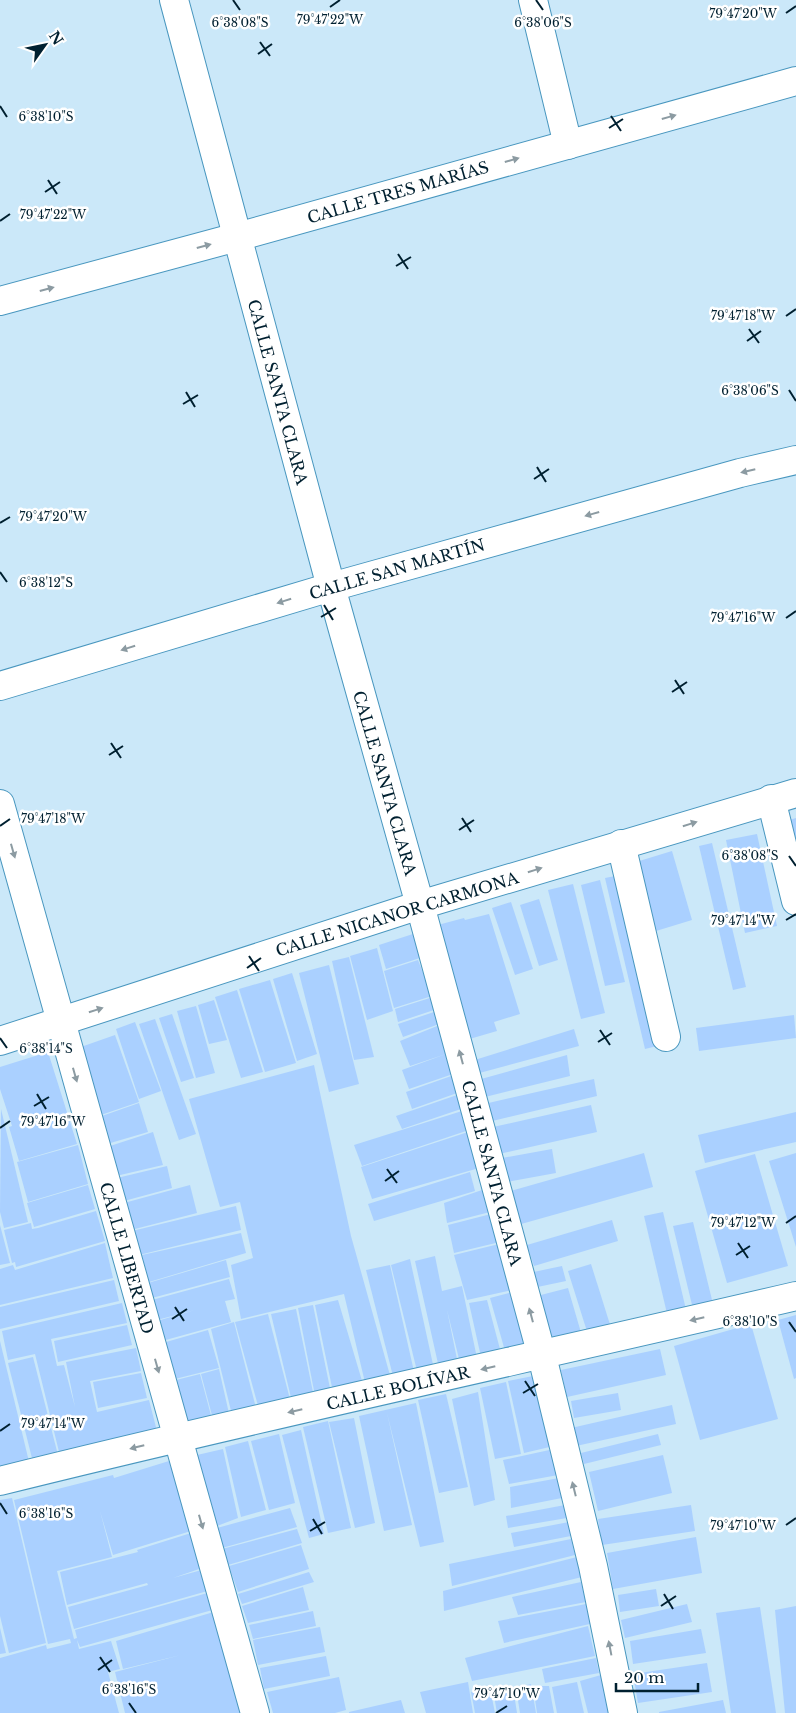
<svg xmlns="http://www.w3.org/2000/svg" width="796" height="1713" viewBox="0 0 796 1713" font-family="'Libre Baskerville',serif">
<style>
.building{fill:#aad0ff}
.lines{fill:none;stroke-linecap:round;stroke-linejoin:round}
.minor-casing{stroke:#4997bf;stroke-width:30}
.minor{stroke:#fff;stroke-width:28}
.oneway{fill:#8c9ba2}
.ticks{fill:none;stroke:#002030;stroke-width:2}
.labels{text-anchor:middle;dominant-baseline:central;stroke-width:5;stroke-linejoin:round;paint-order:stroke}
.street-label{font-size:16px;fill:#002030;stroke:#fff}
.ticks-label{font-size:12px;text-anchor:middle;fill:#002030;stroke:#fff;stroke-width:5;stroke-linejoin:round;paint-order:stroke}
</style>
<rect width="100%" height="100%" fill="#cbe8f9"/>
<!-- building -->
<g class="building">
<path d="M 796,818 L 796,855 L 786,821 Z"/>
<path d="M 757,834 L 777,926 L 745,933 L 726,840 Z"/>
<path d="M 712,843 L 746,987 L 733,990 L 699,846 Z"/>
<path d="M 672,851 L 692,920 L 656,931 L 636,862 Z"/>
<path d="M 625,874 L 665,1044 L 645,1049 L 605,878 Z"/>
<path d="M 600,880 L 625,982 L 605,986 L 581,885 Z"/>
<path d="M 573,884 L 605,1013 L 581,1019 L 548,890 Z"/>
<path d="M 539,899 L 558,960 L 539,966 L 520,905 Z"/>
<path d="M 511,902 L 533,969 L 515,975 L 492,908 Z"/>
<path d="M 489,914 L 520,1014 L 494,1022 L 497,1031 L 466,1040 L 434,926 L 464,918 L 465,920 Z"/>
<path d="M 416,933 L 423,957 L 386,969 L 379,945 Z"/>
<path d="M 377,948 L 393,1011 L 367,1020 L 350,956 Z"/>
<path d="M 349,957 L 374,1057 L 354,1060 L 332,961 Z"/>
<path d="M 418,960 L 432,996 L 394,1008 L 384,971 Z"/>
<path d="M 329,965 L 359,1084 L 329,1092 L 299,973 Z"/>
<path d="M 292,973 L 317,1054 L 297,1061 L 273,979 Z"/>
<path d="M 270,980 L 296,1063 L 265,1072 L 239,989 Z"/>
<path d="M 237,990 L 263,1072 L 241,1078 L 215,997 Z"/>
<path d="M 433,997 L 437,1009 L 398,1022 L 395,1009 Z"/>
<path d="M 214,1000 L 227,1040 L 209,1044 L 198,1005 Z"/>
<path d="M 196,1006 L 215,1073 L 196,1078 L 177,1011 Z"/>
<path d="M 437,1011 L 442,1023 L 403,1037 L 398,1024 Z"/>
<path d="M 172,1014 L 194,1078 L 181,1082 L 159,1018 Z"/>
<path d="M 794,1015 L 796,1038 L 699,1051 L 696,1028 Z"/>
<path d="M 155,1019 L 196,1134 L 179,1140 L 139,1024 Z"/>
<path d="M 135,1022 L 161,1091 L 139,1099 L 116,1029 Z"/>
<path d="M 442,1024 L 456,1073 L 409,1089 L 402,1070 L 446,1054 L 410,1066 L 400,1041 Z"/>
<path d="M 574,1029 L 579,1046 L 472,1075 L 465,1063 Z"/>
<path d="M 115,1035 L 139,1102 L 101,1115 L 78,1048 Z"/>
<path d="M 48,1052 L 77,1144 L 19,1161 L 9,1127 L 12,1126 L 0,1089 L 0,1067 Z"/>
<path d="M 567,1055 L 570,1076 L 477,1099 L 474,1081 Z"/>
<path d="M 314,1065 L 351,1236 L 393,1386 L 367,1391 L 344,1294 L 241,1319 L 231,1265 L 253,1258 L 240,1202 L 220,1207 L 189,1099 Z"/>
<path d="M 454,1075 L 460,1092 L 412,1109 L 406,1092 Z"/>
<path d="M 594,1079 L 597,1096 L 488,1122 L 484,1104 Z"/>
<path d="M 457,1095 L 461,1109 L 402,1129 L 396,1116 Z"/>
<path d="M 139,1103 L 148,1132 L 107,1144 L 99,1117 Z"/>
<path d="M 591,1105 L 597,1132 L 499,1154 L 493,1127 Z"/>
<path d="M 1,1109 L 28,1222 L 4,1228 L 0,1212 Z"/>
<path d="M 462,1111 L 469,1130 L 362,1166 L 354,1145 Z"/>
<path d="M 796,1112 L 796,1142 L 705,1163 L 698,1135 Z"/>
<path d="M 153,1132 L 163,1165 L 116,1176 L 107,1147 Z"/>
<path d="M 468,1132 L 479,1168 L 372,1199 L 361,1167 Z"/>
<path d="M 78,1145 L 88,1184 L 28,1202 L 17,1162 Z"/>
<path d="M 552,1149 L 556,1173 L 506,1182 L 502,1158 Z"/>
<path d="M 644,1153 L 653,1187 L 514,1226 L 504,1193 Z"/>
<path d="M 796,1153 L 796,1247 L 769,1161 Z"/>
<path d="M 755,1154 L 788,1266 L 727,1283 L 695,1171 Z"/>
<path d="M 167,1166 L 172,1188 L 124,1201 L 117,1178 Z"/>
<path d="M 470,1172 L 475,1191 L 374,1221 L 368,1204 Z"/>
<path d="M 88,1185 L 95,1209 L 34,1227 L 27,1203 Z"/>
<path d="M 190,1185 L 197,1213 L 131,1230 L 124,1203 Z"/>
<path d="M 482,1190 L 490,1212 L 447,1223 L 444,1203 Z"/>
<path d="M 236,1206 L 241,1230 L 139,1255 L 132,1231 Z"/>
<path d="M 96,1211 L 105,1241 L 16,1267 L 15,1262 L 12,1263 L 4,1230 L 31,1223 L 32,1229 L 38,1228 Z"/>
<path d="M 663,1212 L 688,1318 L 669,1322 L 644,1216 Z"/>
<path d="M 491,1214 L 500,1242 L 454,1253 L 448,1225 Z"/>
<path d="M 612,1220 L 618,1241 L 534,1266 L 527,1245 Z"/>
<path d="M 693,1222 L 713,1304 L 693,1309 L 673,1226 Z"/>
<path d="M 0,1225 L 10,1263 L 0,1265 Z"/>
<path d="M 241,1233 L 246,1253 L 149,1282 L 142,1255 Z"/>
<path d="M 105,1243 L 113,1278 L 0,1305 L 0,1269 L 13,1265 L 15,1270 Z"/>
<path d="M 499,1244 L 512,1290 L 467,1300 L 454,1255 Z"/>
<path d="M 435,1256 L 442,1291 L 462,1286 L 478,1363 L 461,1367 L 447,1310 L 458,1364 L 439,1368 L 415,1261 Z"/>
<path d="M 410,1259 L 434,1369 L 418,1375 L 391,1265 Z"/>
<path d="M 226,1260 L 230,1277 L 152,1298 L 148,1283 Z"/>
<path d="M 591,1264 L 613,1334 L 590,1341 L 568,1271 Z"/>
<path d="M 390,1265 L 415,1376 L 394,1380 L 366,1270 Z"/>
<path d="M 562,1266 L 566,1281 L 528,1289 L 524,1274 Z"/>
<path d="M 229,1279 L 235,1299 L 225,1301 L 231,1322 L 162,1341 L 157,1321 L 195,1310 L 157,1320 L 152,1300 Z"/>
<path d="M 114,1280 L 119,1301 L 0,1329 L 0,1307 Z"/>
<path d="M 568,1288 L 582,1336 L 551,1345 L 537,1296 Z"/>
<path d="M 513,1292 L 527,1347 L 505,1351 L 490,1298 Z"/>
<path d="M 338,1300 L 365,1391 L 334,1397 L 315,1305 Z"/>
<path d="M 487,1300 L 501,1353 L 481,1357 L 469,1303 Z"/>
<path d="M 122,1303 L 127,1323 L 51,1339 L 57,1366 L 64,1365 L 75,1407 L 66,1362 L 136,1348 L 141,1371 L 90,1381 L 97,1412 L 149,1400 L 159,1439 L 62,1464 L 35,1354 L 8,1360 L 2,1331 Z"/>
<path d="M 313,1305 L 332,1398 L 316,1401 L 298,1308 Z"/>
<path d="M 296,1309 L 315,1402 L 293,1406 L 271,1314 Z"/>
<path d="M 268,1314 L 292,1407 L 260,1413 L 235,1322 Z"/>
<path d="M 796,1315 L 796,1378 L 794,1379 L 778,1320 Z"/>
<path d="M 234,1322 L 257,1412 L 233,1419 L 211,1329 Z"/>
<path d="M 751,1324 L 778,1419 L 700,1440 L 674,1346 Z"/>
<path d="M 127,1325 L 132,1345 L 58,1362 L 54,1341 Z"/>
<path d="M 208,1330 L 219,1368 L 175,1379 L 166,1342 Z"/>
<path d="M 0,1341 L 31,1470 L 0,1478 Z"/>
<path d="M 660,1349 L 666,1375 L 567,1397 L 561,1370 Z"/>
<path d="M 33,1357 L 60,1463 L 35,1470 L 8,1363 Z"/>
<path d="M 219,1369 L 230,1418 L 214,1423 L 201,1374 Z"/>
<path d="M 141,1373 L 147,1398 L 98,1408 L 93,1382 Z"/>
<path d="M 200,1374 L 213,1423 L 188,1428 L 176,1380 Z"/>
<path d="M 538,1375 L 554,1446 L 524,1453 L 508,1381 Z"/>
<path d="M 506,1382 L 521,1454 L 495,1459 L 480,1388 Z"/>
<path d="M 478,1392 L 495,1500 L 474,1506 L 452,1399 Z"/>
<path d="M 618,1393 L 621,1410 L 574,1418 L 571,1401 Z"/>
<path d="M 446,1394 L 468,1487 L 439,1493 L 418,1400 Z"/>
<path d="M 416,1403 L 444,1542 L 420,1547 L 387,1413 L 412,1525 L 384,1531 L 359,1416 Z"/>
<path d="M 672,1405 L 676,1424 L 576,1446 L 571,1428 Z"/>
<path d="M 354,1418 L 375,1523 L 355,1528 L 329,1422 Z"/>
<path d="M 328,1421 L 351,1528 L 328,1533 L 303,1427 Z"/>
<path d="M 301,1430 L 324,1534 L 309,1538 L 282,1435 Z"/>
<path d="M 279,1434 L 295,1503 L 269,1510 L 251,1441 Z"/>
<path d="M 658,1434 L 661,1445 L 584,1464 L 581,1453 Z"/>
<path d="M 248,1441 L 266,1510 L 241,1517 L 225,1447 Z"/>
<path d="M 223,1449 L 238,1518 L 217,1526 L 197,1455 Z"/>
<path d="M 554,1449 L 558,1475 L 509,1484 L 503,1460 Z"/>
<path d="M 663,1455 L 672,1493 L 598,1511 L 589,1472 Z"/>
<path d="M 169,1461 L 191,1531 L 113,1555 L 100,1511 L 112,1557 L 57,1571 L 74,1639 L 77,1638 L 75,1630 L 211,1592 L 216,1609 L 80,1647 L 77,1640 L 79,1649 L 111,1641 L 120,1669 L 108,1672 L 119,1713 L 0,1713 L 0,1658 L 46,1645 L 47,1649 L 71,1643 L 70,1639 L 48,1644 L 14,1500 L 113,1475 L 114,1478 Z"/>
<path d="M 559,1478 L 562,1498 L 511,1508 L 510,1487 Z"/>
<path d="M 12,1498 L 46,1643 L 9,1653 L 0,1616 L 0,1500 Z"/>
<path d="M 565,1505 L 567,1518 L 508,1528 L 506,1516 Z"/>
<path d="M 691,1505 L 695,1531 L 602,1545 L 598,1519 Z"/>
<path d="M 290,1508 L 297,1527 L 222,1548 L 217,1528 Z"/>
<path d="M 569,1522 L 571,1536 L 514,1547 L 511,1533 Z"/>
<path d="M 297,1529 L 302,1543 L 228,1565 L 222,1549 Z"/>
<path d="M 191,1533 L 202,1568 L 173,1578 L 205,1569 L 211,1590 L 74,1629 L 68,1607 L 148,1585 L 147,1583 L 67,1605 L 60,1572 L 138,1552 L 137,1550 Z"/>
<path d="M 696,1537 L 702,1573 L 613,1589 L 607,1553 Z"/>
<path d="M 571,1539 L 575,1555 L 452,1586 L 449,1564 Z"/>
<path d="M 301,1545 L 309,1569 L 238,1592 L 229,1566 Z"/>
<path d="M 577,1557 L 582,1577 L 444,1611 L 443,1591 Z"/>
<path d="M 309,1572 L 314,1582 L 242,1604 L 238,1594 Z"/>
<path d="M 581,1582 L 586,1602 L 518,1615 L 512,1597 Z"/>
<path d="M 303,1587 L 309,1610 L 248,1623 L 242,1606 Z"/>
<path d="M 656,1589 L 659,1606 L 620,1612 L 618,1595 Z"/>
<path d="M 586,1604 L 590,1624 L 504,1643 L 498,1621 Z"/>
<path d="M 687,1604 L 692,1622 L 625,1638 L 621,1620 Z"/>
<path d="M 796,1606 L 796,1713 L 785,1713 L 775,1610 Z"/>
<path d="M 760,1607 L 776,1713 L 731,1713 L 716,1613 Z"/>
<path d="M 217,1611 L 245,1713 L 125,1713 L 115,1672 L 181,1655 L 123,1669 L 116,1641 Z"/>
<path d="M 313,1611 L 316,1626 L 253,1639 L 249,1625 Z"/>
<path d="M 588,1626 L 595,1656 L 472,1681 L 465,1658 Z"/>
<path d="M 320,1627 L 325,1652 L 258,1665 L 253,1640 Z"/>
<path d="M 0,1628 L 6,1653 L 0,1654 Z"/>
<path d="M 701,1629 L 706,1653 L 633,1664 L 630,1641 Z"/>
<path d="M 326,1656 L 330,1676 L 264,1689 L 260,1668 Z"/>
<path d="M 596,1658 L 599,1673 L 545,1683 L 542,1669 Z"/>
<path d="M 707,1663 L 712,1692 L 638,1703 L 633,1674 Z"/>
<path d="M 601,1675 L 609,1713 L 588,1713 L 580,1681 Z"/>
<path d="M 339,1677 L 346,1710 L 335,1713 L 273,1713 L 267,1692 Z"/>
<path d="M 468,1682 L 473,1713 L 426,1713 L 420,1692 Z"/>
<path d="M 577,1682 L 584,1713 L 557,1713 L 552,1687 Z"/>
<path d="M 531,1684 L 536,1713 L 520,1713 L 516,1688 Z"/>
<path d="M 533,1686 L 549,1686 L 554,1713 L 537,1713 Z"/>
<path d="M 513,1687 L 517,1713 L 497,1713 L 493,1690 Z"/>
<path d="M 490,1688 L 495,1713 L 475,1713 L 471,1692 Z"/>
<path d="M 401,1700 L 405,1713 L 349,1713 L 349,1712 Z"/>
<path d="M 723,1700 L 726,1713 L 659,1713 L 659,1712 Z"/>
</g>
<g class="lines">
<!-- minor casing -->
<g class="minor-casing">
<g id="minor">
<path d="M 174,0 L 331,587 L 420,905 L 542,1356 L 593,1566 L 623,1713"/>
<path d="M 533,0 L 568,145"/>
<path d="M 0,301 L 237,237 L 796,81"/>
<path d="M 0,686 L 331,587 L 740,473 L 796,460"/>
<path d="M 771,799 L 796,901"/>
<path d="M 0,804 L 255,1713"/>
<path d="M 621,844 L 666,1037"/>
<path d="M 0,1041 L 420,905 L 796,793"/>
<path d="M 0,1481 C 264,1415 531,1358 796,1296"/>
</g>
</g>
<!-- minor -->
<use href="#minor" class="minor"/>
</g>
<!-- one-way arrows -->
<defs><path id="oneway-solid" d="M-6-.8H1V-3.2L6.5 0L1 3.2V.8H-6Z" transform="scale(1.25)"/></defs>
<g class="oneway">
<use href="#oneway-solid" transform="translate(669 117) rotate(-16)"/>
<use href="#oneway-solid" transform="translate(512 160) rotate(-16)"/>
<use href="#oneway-solid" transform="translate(204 246) rotate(-15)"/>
<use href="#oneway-solid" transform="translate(47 289) rotate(-15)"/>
<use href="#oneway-solid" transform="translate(748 471) rotate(167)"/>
<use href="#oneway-solid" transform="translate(592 514) rotate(164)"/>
<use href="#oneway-solid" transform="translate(284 601) rotate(163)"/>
<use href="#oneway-solid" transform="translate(128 648) rotate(163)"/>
<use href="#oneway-solid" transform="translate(690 824) rotate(-17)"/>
<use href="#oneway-solid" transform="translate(13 851) rotate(74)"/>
<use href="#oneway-solid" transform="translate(535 870) rotate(-17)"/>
<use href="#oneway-solid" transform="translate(96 1010) rotate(-18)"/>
<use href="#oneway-solid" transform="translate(461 1057) rotate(-105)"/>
<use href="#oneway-solid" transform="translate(75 1075) rotate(74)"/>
<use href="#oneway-solid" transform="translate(531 1315) rotate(-105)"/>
<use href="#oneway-solid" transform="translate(697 1319) rotate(167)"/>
<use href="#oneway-solid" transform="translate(157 1366) rotate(74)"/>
<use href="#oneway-solid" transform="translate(488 1368) rotate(167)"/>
<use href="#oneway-solid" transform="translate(295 1411) rotate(167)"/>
<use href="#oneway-solid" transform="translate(137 1447) rotate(166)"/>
<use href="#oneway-solid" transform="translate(574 1489) rotate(-104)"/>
<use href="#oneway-solid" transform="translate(201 1522) rotate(74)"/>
<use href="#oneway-solid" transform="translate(610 1648) rotate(-101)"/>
</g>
<!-- ticks -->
<path class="ticks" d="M 233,0 L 240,10M 536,0 L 543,10M 330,7 L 340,0M 786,13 L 796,6M 260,42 L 270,56M 258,54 L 272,44M 0,106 L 7,117M 611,116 L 621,131M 609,128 L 623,119M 48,180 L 57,194M 45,192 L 60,182M 0,221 L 10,214M 398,254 L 408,269M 396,266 L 411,257M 786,316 L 796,309M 749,329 L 759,343M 747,341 L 761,331M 789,390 L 796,401M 186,392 L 195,407M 183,404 L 198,395M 537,467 L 546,482M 534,479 L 549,469M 0,523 L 10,517M 0,572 L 7,582M 324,605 L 333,620M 321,617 L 336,608M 786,618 L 796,611M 675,680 L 684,694M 672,692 L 687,682M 111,743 L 121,758M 109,755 L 123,746M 462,818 L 471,832M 0,826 L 10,819M 459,830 L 474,820M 789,856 L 796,866M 786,920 L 796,914M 249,956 L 259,971M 247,968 L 261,958M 600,1030 L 610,1045M 0,1038 L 7,1048M 598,1042 L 612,1033M 37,1094 L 46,1109M 34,1106 L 49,1097M 0,1128 L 10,1121M 387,1169 L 397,1183M 385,1181 L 399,1171M 786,1223 L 796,1216M 738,1243 L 748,1258M 736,1255 L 750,1246M 175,1307 L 184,1321M 172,1319 L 187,1309M 789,1322 L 796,1332M 525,1381 L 535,1396M 523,1393 L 538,1384M 0,1431 L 10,1424M 0,1503 L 7,1514M 313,1519 L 322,1534M 786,1525 L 796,1518M 310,1531 L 325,1522M 664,1594 L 673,1609M 661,1606 L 676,1596M 100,1657 L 110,1672M 98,1670 L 112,1660M 129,1703 L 136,1713M 496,1713 L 507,1706"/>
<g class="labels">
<!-- street labels -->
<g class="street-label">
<text transform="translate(398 192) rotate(-16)">CALLE TRES MARÍAS</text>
<text transform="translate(278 392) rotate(75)">CALLE SANTA CLARA</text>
<text transform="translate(397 569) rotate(-16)">CALLE SAN MARTÍN</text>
<text transform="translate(385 783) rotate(74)">CALLE SANTA CLARA</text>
<text transform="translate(397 914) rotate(-17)">CALLE NICANOR CARMONA</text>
<text transform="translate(492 1173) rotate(75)">CALLE SANTA CLARA</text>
<text transform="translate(127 1258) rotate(74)">CALLE LIBERTAD</text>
<text transform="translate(398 1388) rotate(-13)">CALLE BOLÍVAR</text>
</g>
</g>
<g class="ticks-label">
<text x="743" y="18">79°47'20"W</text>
<text x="330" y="24">79°47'22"W</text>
<text x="240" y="27">6°38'08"S</text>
<text x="543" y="27">6°38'06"S</text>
<text x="46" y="121">6°38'10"S</text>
<text x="53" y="219">79°47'22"W</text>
<text x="743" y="320">79°47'18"W</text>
<text x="750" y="395">6°38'06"S</text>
<text x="53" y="521">79°47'20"W</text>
<text x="46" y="587">6°38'12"S</text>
<text x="743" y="622">79°47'16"W</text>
<text x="53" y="823">79°47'18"W</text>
<text x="750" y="860">6°38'08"S</text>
<text x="743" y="925">79°47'14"W</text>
<text x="46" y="1053">6°38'14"S</text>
<text x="53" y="1126">79°47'16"W</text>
<text x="743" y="1227">79°47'12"W</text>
<text x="750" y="1326">6°38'10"S</text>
<text x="53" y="1428">79°47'14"W</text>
<text x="46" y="1518">6°38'16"S</text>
<text x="743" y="1530">79°47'10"W</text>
<text x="129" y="1694">6°38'16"S</text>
<text x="507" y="1698">79°47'10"W</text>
</g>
<!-- north arrow -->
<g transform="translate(45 45) rotate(57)" stroke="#ffffff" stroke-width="4" paint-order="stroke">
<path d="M0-4L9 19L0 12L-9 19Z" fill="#002030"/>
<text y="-8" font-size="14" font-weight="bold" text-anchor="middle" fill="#002030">N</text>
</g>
<!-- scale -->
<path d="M616 1683v8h82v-8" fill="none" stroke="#002030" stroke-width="2.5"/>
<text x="624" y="1683" font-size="15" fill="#002030" stroke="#ffffff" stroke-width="4" paint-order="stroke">20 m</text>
</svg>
